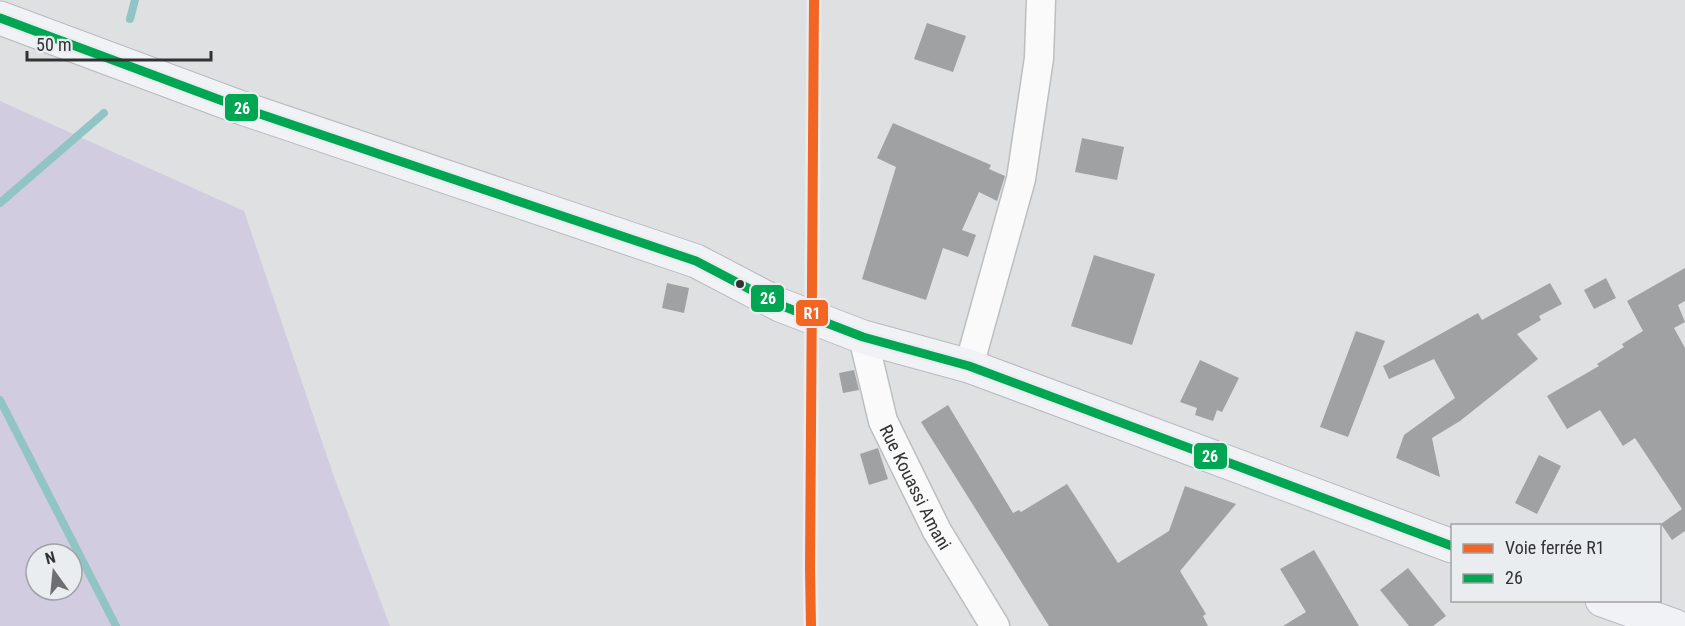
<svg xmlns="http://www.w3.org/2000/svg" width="1685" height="626" viewBox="0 0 1685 626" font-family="'Roboto Condensed',sans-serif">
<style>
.green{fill:#d2cce0;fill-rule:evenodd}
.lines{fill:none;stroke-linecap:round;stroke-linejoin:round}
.stream{stroke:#90c4c5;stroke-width:8}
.building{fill:#9fa1a2}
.minor-casing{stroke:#bcbebf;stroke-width:31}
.primary-casing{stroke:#b8bac2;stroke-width:35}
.minor{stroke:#fafafb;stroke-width:28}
.primary{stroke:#f1f2f6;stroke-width:33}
.bus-1-casing{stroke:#eaedf0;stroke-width:14}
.bus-1{stroke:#00a651;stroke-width:9}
.rail-1-casing{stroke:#eaedf0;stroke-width:15}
.rail-1{stroke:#f26522;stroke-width:10}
.bus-dot{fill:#313233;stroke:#eaedf0;stroke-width:2}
.labels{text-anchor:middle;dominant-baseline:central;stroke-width:6;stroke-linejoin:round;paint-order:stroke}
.street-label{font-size:18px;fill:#313233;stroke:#eaedf0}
.line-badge{stroke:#eaedf0;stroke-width:2}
.badge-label{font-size:16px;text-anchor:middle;font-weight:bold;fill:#fff}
</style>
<rect width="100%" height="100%" fill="#dee0e2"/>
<!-- green -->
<path class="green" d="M 0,101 L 244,211 L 333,474 L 390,626 L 0,626 ZM 36,554 L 72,554 L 72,590 L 36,590 Z"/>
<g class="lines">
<!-- stream -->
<g class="stream">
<path d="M 130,19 L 135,0"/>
<path d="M 0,203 L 104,113"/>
<path d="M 0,400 L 116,626"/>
</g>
</g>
<!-- building -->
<g class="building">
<path d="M 927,23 L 966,36 L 953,72 L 914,59 Z"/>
<path d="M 893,123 L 991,165 L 989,169 L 1005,176 L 997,201 L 979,192 L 962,230 L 976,235 L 968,257 L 943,248 L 926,300 L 862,279 L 896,167 L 877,158 Z"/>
<path d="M 1082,138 L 1124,147 L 1117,180 L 1075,172 Z"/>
<path d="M 1094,255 L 1155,274 L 1132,345 L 1071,326 Z"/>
<path d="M 1685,268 L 1685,301 L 1678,305 L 1685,322 L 1674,328 L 1685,348 L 1685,531 L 1672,540 L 1661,524 L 1682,509 L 1635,438 L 1623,446 L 1600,410 L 1567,429 L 1547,396 L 1599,366 L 1597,364 L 1624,347 L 1622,344 L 1643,331 L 1627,301 Z"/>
<path d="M 1606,278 L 1616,298 L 1594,309 L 1584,290 Z"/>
<path d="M 667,283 L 689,288 L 684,313 L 662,308 Z"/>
<path d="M 1550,283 L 1562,304 L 1539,316 L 1541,320 L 1517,334 L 1538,359 L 1460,421 L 1432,438 L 1440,477 L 1396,458 L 1404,435 L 1455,398 L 1434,359 L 1389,379 L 1383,366 L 1478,313 L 1482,320 Z"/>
<path d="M 1356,331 L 1385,341 L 1348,437 L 1320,427 Z"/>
<path d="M 1200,360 L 1239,378 L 1222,412 L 1217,410 L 1213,421 L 1195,415 L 1197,408 L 1180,402 Z"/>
<path d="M 854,370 L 859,390 L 843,393 L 839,373 Z"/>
<path d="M 948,405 L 1013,513 L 1019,510 L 1021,512 L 1067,484 L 1118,563 L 1169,531 L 1185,486 L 1236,504 L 1180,571 L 1206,614 L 1203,616 L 1208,626 L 1049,626 L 921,422 Z"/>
<path d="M 878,448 L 888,479 L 869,485 L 860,454 Z"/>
<path d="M 1539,455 L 1561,466 L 1537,514 L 1515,503 Z"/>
<path d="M 1314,550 L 1359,626 L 1283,626 L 1306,612 L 1280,569 Z"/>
<path d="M 1408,568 L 1446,616 L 1433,626 L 1409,626 L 1380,590 Z"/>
</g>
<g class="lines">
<!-- minor casing -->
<g class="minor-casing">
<g id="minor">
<path id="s1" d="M 863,337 L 883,421 L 937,531 L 995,626"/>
<path d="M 969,366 L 1021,179 L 1039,58 L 1041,0"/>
</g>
</g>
<!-- primary casing -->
<g class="primary-casing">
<g id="primary">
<path d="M 0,18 L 239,107 L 696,261 L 780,305 L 863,337 L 969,366 L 1452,546"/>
<path d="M 1602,600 L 1675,626"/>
</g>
</g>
<!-- minor -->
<use href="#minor" class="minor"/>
<!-- primary -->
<use href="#primary" class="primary"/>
<!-- bus-1 casing -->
<g class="bus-1-casing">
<path id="bus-1" d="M 0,18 L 239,107 L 696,261 L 780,305 L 863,337 L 969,366 L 1452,546"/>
</g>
<!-- bus-1 -->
<use href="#bus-1" class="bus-1"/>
<!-- rail-1 casing -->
<g class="rail-1-casing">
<path id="rail-1" d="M 811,626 L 810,569 L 814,0"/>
</g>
<!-- rail-1 -->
<use href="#rail-1" class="rail-1"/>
</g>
<!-- markers -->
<circle class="bus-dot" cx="740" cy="284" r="5"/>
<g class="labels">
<!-- street labels -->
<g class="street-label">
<text stroke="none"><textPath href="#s1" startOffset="160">Rue Kouassi Amani</textPath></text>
</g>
</g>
<g class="line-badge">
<rect x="224" y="93" width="35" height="29" rx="6" fill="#00a651"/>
<rect x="750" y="284" width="35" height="29" rx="6" fill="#00a651"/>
<rect x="795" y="299" width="34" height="28" rx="6" fill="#f26522"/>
<rect x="1193" y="442" width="35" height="28" rx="6" fill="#00a651"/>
</g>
<g class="badge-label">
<text x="242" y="114">26</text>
<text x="768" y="304">26</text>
<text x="812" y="319">R1</text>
<text x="1210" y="462">26</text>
</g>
<!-- legend -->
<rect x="1451" y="524" width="210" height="78" fill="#eaedf0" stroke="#a0a2a4" stroke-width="1.5"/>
<rect x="1463" y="544" width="30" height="9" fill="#f26522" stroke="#a0a2a4" stroke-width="1.5"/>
<text x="1505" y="554" font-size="18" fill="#313233">Voie ferrée R1</text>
<rect x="1463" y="574" width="30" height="9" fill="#00a651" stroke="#a0a2a4" stroke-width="1.5"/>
<text x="1505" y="584" font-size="18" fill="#313233">26</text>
<!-- north arrow -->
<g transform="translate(54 572) rotate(345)"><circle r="28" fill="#eaedf0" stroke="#a0a2a4" stroke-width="1.5"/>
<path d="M0-4.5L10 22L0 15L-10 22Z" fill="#6e6f70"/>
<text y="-9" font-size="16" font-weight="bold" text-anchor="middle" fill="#313233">N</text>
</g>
<!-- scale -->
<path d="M27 51v9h184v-9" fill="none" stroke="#313233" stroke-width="3"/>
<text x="36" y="51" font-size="18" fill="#313233" stroke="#eaedf0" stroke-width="4.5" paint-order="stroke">50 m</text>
</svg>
